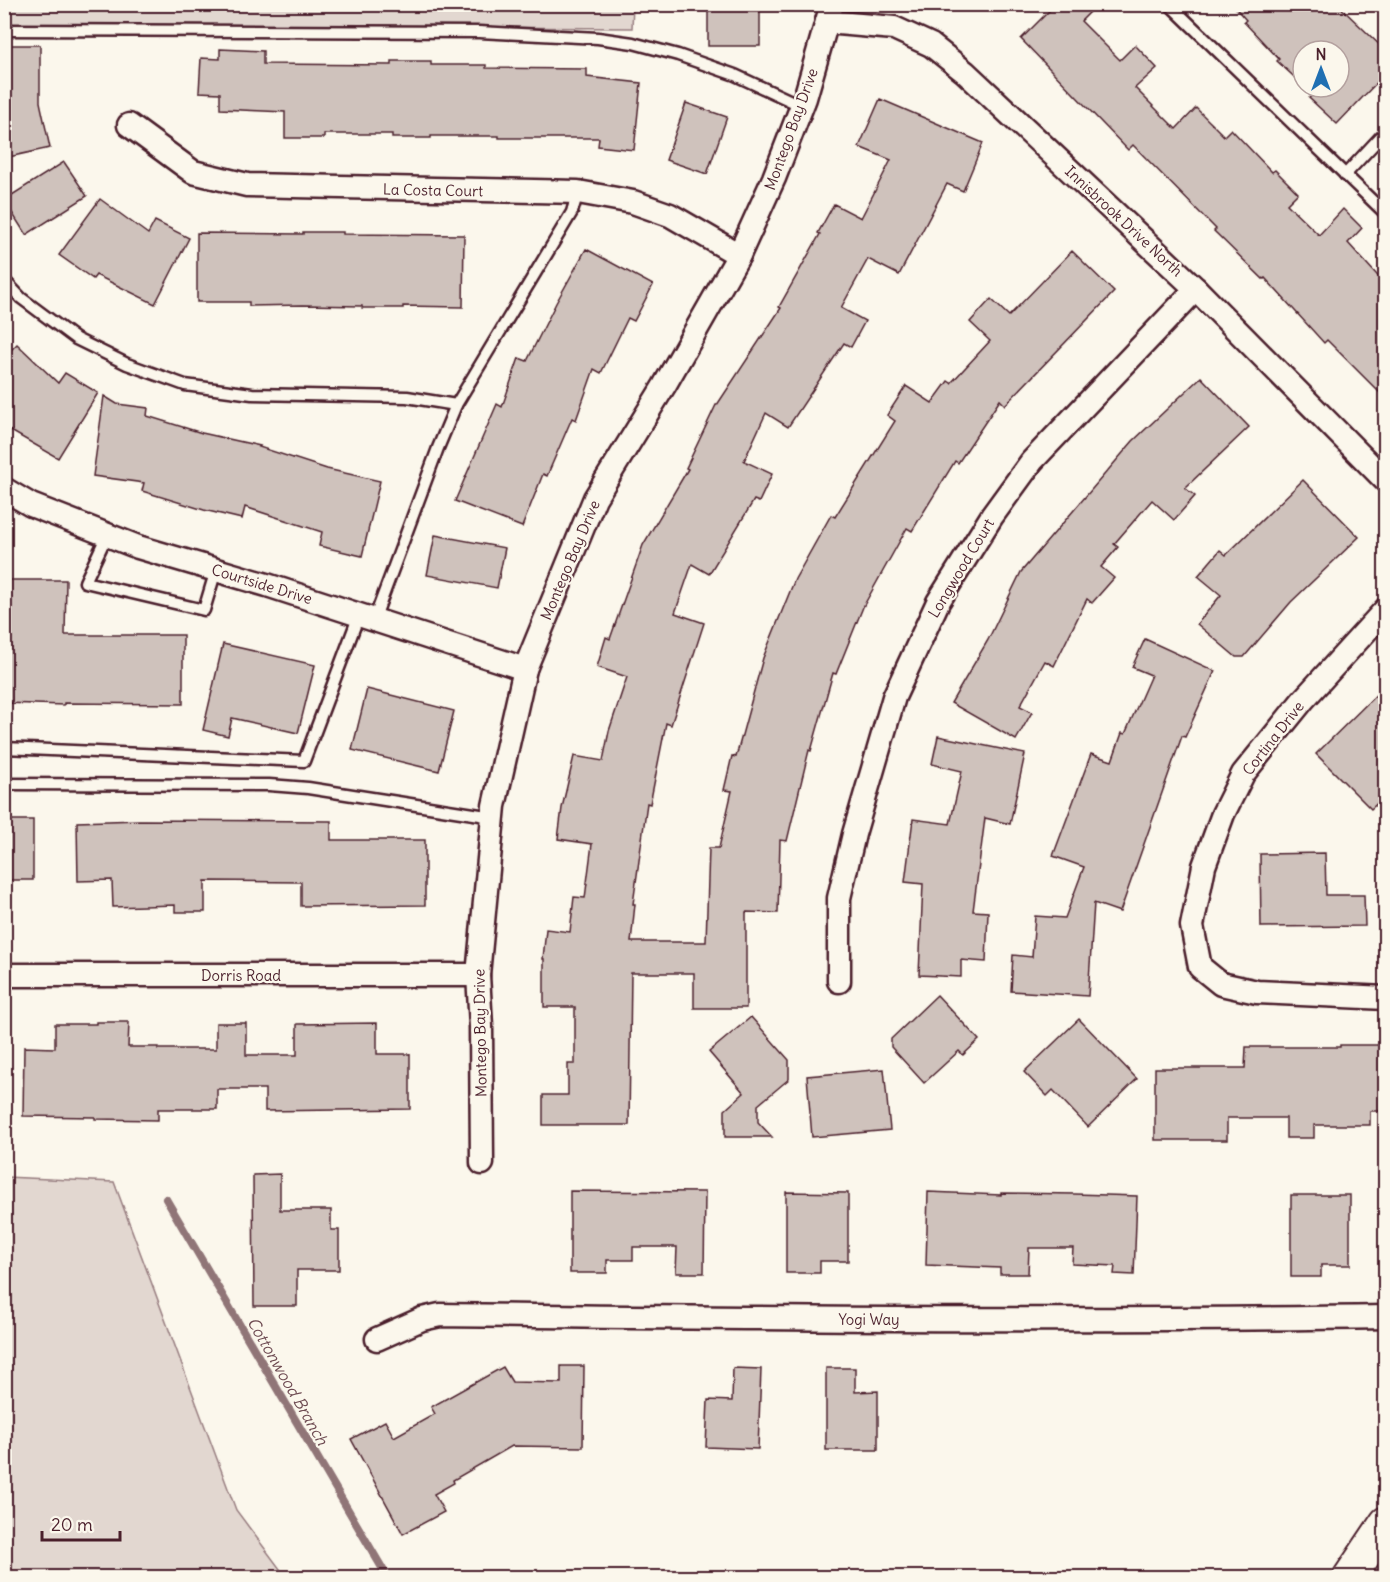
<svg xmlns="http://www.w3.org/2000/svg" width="1390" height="1582" viewBox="0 0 1390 1582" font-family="Delius,sans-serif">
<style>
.green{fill:#e2d7d0;stroke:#967b7e;stroke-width:1.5}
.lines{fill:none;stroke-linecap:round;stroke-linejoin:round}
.stream{stroke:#907477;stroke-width:8}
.building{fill:#cfc2bc;stroke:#4a1f2b;stroke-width:1.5}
.lane-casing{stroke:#4a1f2b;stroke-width:15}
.street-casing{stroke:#4a1f2b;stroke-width:27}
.secondary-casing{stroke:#4a1f2b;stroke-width:36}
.lane{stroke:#fbf7ec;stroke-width:10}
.street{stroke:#fbf7ec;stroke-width:22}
.secondary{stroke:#fbf7ec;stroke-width:32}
.labels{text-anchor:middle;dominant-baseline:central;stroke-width:4.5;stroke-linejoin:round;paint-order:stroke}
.street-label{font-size:15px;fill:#4a1f2b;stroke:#fbf7ec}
.water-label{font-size:16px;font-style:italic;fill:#6d4a51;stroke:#fbf7ec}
</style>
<rect width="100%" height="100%" fill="#fbf7ec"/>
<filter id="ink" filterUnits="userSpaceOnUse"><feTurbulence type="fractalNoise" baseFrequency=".0167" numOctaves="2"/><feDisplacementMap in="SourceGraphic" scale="12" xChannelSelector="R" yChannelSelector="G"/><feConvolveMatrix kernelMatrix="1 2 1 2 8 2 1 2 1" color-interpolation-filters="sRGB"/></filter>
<g filter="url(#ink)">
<!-- green -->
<g class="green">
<path d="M 5,4 L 633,5 L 632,28 L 5,24 Z"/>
<path d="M 5,1177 L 114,1182 L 236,1510 L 286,1577 L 5,1577 Z"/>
</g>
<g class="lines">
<!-- stream -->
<path class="stream" d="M 166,1199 L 388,1578"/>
</g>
<!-- building -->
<g class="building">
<rect x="708" y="4" width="52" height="42"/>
<path d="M 1056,4 L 1098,4 L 1081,21 L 1120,60 L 1135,45 L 1157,68 L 1135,88 L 1176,129 L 1196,108 L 1224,136 L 1231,129 L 1272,172 L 1275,170 L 1298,193 L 1287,204 L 1319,235 L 1343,209 L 1362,228 L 1348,243 L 1386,285 L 1386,399 L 1327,340 L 1324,343 L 1265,278 L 1263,279 L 1214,231 L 1216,229 L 1133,145 L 1128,150 L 1021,39 Z"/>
<path d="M 1232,4 L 1337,4 L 1386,51 L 1386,73 L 1337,124 L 1309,98 L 1313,95 L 1305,87 L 1339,87 L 1339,51 L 1303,51 L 1303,85 L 1277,61 L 1279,59 L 1244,22 L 1246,20 Z"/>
<path d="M 4,45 L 40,45 L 40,102 L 50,148 L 4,158 Z"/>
<path d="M 220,49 L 263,51 L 263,64 L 392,65 L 392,61 L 431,61 L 431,65 L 486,65 L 486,68 L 587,69 L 587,77 L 641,83 L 634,150 L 598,146 L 599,138 L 499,138 L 499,136 L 431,136 L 431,138 L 392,138 L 392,134 L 324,134 L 324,138 L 285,138 L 285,112 L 220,109 L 220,93 L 199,92 L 201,58 L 220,59 Z"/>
<path d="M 880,99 L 983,143 L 963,191 L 947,184 L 899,275 L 868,259 L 841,308 L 865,321 L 851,347 L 844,343 L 788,427 L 766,413 L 744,461 L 772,474 L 759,502 L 754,500 L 709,574 L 692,564 L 675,613 L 704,623 L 671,725 L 666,723 L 650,804 L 647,803 L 633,904 L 635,904 L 631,942 L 706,942 L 709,848 L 719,848 L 732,791 L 724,790 L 732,756 L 736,757 L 763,658 L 795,579 L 831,515 L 835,517 L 895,421 L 887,415 L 906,386 L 932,403 L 948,381 L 951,383 L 990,341 L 970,322 L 991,299 L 1009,316 L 1072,251 L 1114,292 L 1005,405 L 1000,400 L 958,463 L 955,461 L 912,531 L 907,528 L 863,607 L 836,674 L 833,673 L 811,751 L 809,750 L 787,841 L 780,840 L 778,913 L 746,912 L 746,1008 L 694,1008 L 694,973 L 631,973 L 629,1125 L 543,1125 L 543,1095 L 568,1095 L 568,1064 L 575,1064 L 575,1007 L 544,1007 L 544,959 L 543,959 L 546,929 L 570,932 L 574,897 L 585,898 L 592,844 L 558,839 L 562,808 L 574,756 L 603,761 L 609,731 L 627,677 L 597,667 L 606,637 L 610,639 L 643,545 L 688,469 L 686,468 L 716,405 L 717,405 L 781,308 L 779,307 L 820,234 L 818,233 L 834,204 L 861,218 L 891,160 L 859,147 Z"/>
<path d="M 686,103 L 727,117 L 707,174 L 666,160 Z"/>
<path d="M 64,162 L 87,196 L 26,235 L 4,200 Z"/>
<path d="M 100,199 L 148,234 L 155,221 L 189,238 L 155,304 L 96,275 L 93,279 L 59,255 Z"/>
<path d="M 303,232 L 343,232 L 343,234 L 464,235 L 463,307 L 403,306 L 403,308 L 362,308 L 362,306 L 303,305 L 249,306 L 249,302 L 197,302 L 197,233 L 303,234 Z"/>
<path d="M 586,249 L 653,285 L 634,321 L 628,318 L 601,373 L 594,369 L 576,420 L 572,418 L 547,476 L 543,474 L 522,527 L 455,501 L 497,404 L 502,407 L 519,358 L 527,361 L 556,303 Z"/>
<path d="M 17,344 L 58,383 L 65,373 L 98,393 L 58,458 L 4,427 L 4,357 Z"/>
<path d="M 1201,377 L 1249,427 L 1185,488 L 1195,496 L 1174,520 L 1152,500 L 1114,544 L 1118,547 L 1101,567 L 1114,578 L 1092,603 L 1087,599 L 1054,666 L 1045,661 L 1020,706 L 1032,712 L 1016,740 L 951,703 L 988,640 L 1021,572 L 1133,441 Z"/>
<path d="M 104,396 L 117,404 L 148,408 L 147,416 L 202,433 L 260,446 L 259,447 L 327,469 L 380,481 L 362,556 L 319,546 L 322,532 L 245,507 L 242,519 L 204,510 L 142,491 L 144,483 L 93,476 Z"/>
<path d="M 1303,480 L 1359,537 L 1291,602 L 1244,657 L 1236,657 L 1197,624 L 1221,595 L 1198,576 L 1220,550 L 1226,555 Z"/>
<path d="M 435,535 L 505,548 L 497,588 L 427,575 Z"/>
<path d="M 4,580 L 66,580 L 65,635 L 183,635 L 183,704 L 64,703 L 64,705 L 4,703 Z"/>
<path d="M 1145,639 L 1215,671 L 1185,737 L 1182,736 L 1120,912 L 1094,903 L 1088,996 L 1011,991 L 1013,955 L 1032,957 L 1035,916 L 1065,918 L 1084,867 L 1053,856 L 1091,754 L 1112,761 L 1122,733 L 1125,734 L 1151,675 L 1132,667 Z"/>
<path d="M 223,644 L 315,665 L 298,733 L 232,718 L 228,736 L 203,730 Z"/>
<path d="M 1386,685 L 1386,795 L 1371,809 L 1316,754 Z"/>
<path d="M 367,689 L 454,711 L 439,771 L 352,750 Z"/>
<path d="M 938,736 L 1025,754 L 1010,824 L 985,818 L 973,911 L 988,912 L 986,962 L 961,960 L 961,977 L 919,975 L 923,884 L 905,882 L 913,819 L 950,824 L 962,771 L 932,764 Z"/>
<rect x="4" y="820" width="29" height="60"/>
<path d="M 140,820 L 331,821 L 331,840 L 425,840 L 425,905 L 301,906 L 301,882 L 205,881 L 205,912 L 175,912 L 175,905 L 113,907 L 112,880 L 78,881 L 77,822 Z"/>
<path d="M 1325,853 L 1326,895 L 1364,895 L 1365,926 L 1261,927 L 1260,854 Z"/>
<path d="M 937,995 L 979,1040 L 963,1055 L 959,1051 L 924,1083 L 891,1047 L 891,1039 Z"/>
<path d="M 751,1017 L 789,1060 L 789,1079 L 758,1105 L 758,1122 L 772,1137 L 725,1137 L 725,1110 L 744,1093 L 709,1052 Z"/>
<path d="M 1079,1019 L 1137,1079 L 1088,1127 L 1053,1090 L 1047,1096 L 1024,1072 Z"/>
<path d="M 96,1022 L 129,1022 L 128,1047 L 158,1047 L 158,1049 L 216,1049 L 216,1023 L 246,1023 L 246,1055 L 297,1055 L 297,1024 L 377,1023 L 377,1054 L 410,1054 L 410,1109 L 265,1111 L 265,1089 L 217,1089 L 217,1109 L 158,1109 L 158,1120 L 95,1119 L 95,1117 L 23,1116 L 24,1047 L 55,1048 L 55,1024 L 96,1024 Z"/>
<path d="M 1340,1045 L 1386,1045 L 1386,1111 L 1370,1111 L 1370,1125 L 1314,1125 L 1314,1138 L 1286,1138 L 1286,1118 L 1227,1118 L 1227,1140 L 1155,1140 L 1155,1068 L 1245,1068 L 1246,1047 L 1340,1047 Z"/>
<path d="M 884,1069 L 890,1130 L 812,1137 L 807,1076 Z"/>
<path d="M 280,1174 L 280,1210 L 331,1210 L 331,1230 L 339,1230 L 339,1270 L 297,1270 L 297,1306 L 254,1306 L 253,1175 Z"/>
<path d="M 570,1191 L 705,1192 L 704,1273 L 676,1273 L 677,1247 L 633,1247 L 633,1260 L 607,1260 L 607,1273 L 570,1273 Z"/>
<path d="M 786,1192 L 848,1193 L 848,1261 L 820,1261 L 820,1273 L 786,1273 Z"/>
<path d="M 928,1192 L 1001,1195 L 1001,1193 L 1075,1194 L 1137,1196 L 1134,1275 L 1114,1274 L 1115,1266 L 1072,1264 L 1073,1248 L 1029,1248 L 1028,1274 L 1000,1274 L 1000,1268 L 926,1265 Z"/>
<path d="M 1291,1195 L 1350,1195 L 1350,1265 L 1321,1265 L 1321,1277 L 1291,1277 Z"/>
<path d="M 561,1366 L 584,1366 L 583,1447 L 512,1446 L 453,1480 L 454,1483 L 434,1494 L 444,1512 L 403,1534 L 351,1439 L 385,1421 L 394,1437 L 435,1414 L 431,1407 L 503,1367 L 512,1382 L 561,1383 Z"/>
<path d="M 733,1368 L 761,1369 L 758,1449 L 706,1447 L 708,1400 L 732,1401 Z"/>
<path d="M 826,1368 L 855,1368 L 855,1392 L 878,1391 L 878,1450 L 826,1450 Z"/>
</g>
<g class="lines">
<!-- lane casing -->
<g class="lane-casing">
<g id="lane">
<path d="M 1169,4 L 1386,214"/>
<path d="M 4,30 L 479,32 L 598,38 L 633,43 L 678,55 L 735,75 L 802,106"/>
<path d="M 1345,175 L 1386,131"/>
<path d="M 4,280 L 21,298 L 76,339 L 127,364 L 185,385 L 252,394 L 407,397 L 456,405 L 438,448 L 374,620"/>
<path d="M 456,405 L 572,212 L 578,192"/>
<path d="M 107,535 L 85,582 L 204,610 L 216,570"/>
<path d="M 4,748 L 304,761 L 359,615"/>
<path d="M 4,784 L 269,785 L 308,788 L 493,817"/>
</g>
</g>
<!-- street casing -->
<g class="street-casing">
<g id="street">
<path d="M 827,22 L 894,28 L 931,45 L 965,72 L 1196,289 L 1386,481"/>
<path d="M 129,125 L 193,172 L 247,185 L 578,192 L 633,202 L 670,215 L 739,255"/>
<path d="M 4,489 L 31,505 L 138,547 L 267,585 L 525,669"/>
<path d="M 1386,609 L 1303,700 L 1243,774 L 1223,814 L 1204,866 L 1192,926 L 1200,967 L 1221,984 L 1257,992 L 1386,998"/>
<path d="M 4,975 L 478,975"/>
<path d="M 839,981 L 839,898 L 854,834 L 894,697 L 938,602 L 992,516 L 1032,461 L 1196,289"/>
<path d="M 482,1163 L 481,1026 L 478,975 L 494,806 L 525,669 L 595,498 L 664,386 L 739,255 L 774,178 L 805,98 L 832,4"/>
<path d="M 377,1339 L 422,1319 L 440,1315 C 755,1318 1070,1322 1386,1317"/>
</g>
</g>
<!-- secondary casing -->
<g class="secondary-casing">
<path id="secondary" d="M 1349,1578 L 1386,1523"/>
</g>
<!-- lane -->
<use href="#lane" class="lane"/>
<!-- street -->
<use href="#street" class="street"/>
<!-- secondary -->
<use href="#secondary" class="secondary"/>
</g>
</g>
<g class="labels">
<!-- street labels -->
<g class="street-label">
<text transform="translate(791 129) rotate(-70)">Montego Bay Drive</text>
<text transform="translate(433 190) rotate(1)">La Costa Court</text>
<text transform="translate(1124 221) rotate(43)">Innisbrook Drive North</text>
<text transform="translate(570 560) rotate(-67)">Montego Bay Drive</text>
<text transform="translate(961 568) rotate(-59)">Longwood Court</text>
<text transform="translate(262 584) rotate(17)">Courtside Drive</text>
<text transform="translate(1273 738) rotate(-52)">Cortina Drive</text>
<text x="241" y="975">Dorris Road</text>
<text transform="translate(480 1033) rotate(-91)">Montego Bay Drive</text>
<text x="869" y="1319">Yogi Way</text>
</g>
<!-- water labels -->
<g class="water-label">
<text transform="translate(288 1381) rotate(60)">Cottonwood Branch</text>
</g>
</g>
<!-- margin -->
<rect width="1390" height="1582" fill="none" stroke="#fbf7ec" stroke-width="24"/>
<rect x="12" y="12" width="1366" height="1558" fill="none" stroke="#4a1f2b" stroke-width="2" filter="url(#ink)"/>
<!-- north arrow -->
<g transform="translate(1321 69)"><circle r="28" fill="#fbf7ec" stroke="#b4a19f" stroke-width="1.5"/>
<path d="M0-4.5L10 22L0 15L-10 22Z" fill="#1f6fb2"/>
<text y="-9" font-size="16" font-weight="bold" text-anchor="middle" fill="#4a1f2b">N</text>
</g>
<!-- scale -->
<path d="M42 1531v9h78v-9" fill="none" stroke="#4a1f2b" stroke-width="3"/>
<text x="51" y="1531" font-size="18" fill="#4a1f2b" stroke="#fbf7ec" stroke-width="4.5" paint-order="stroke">20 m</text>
</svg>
